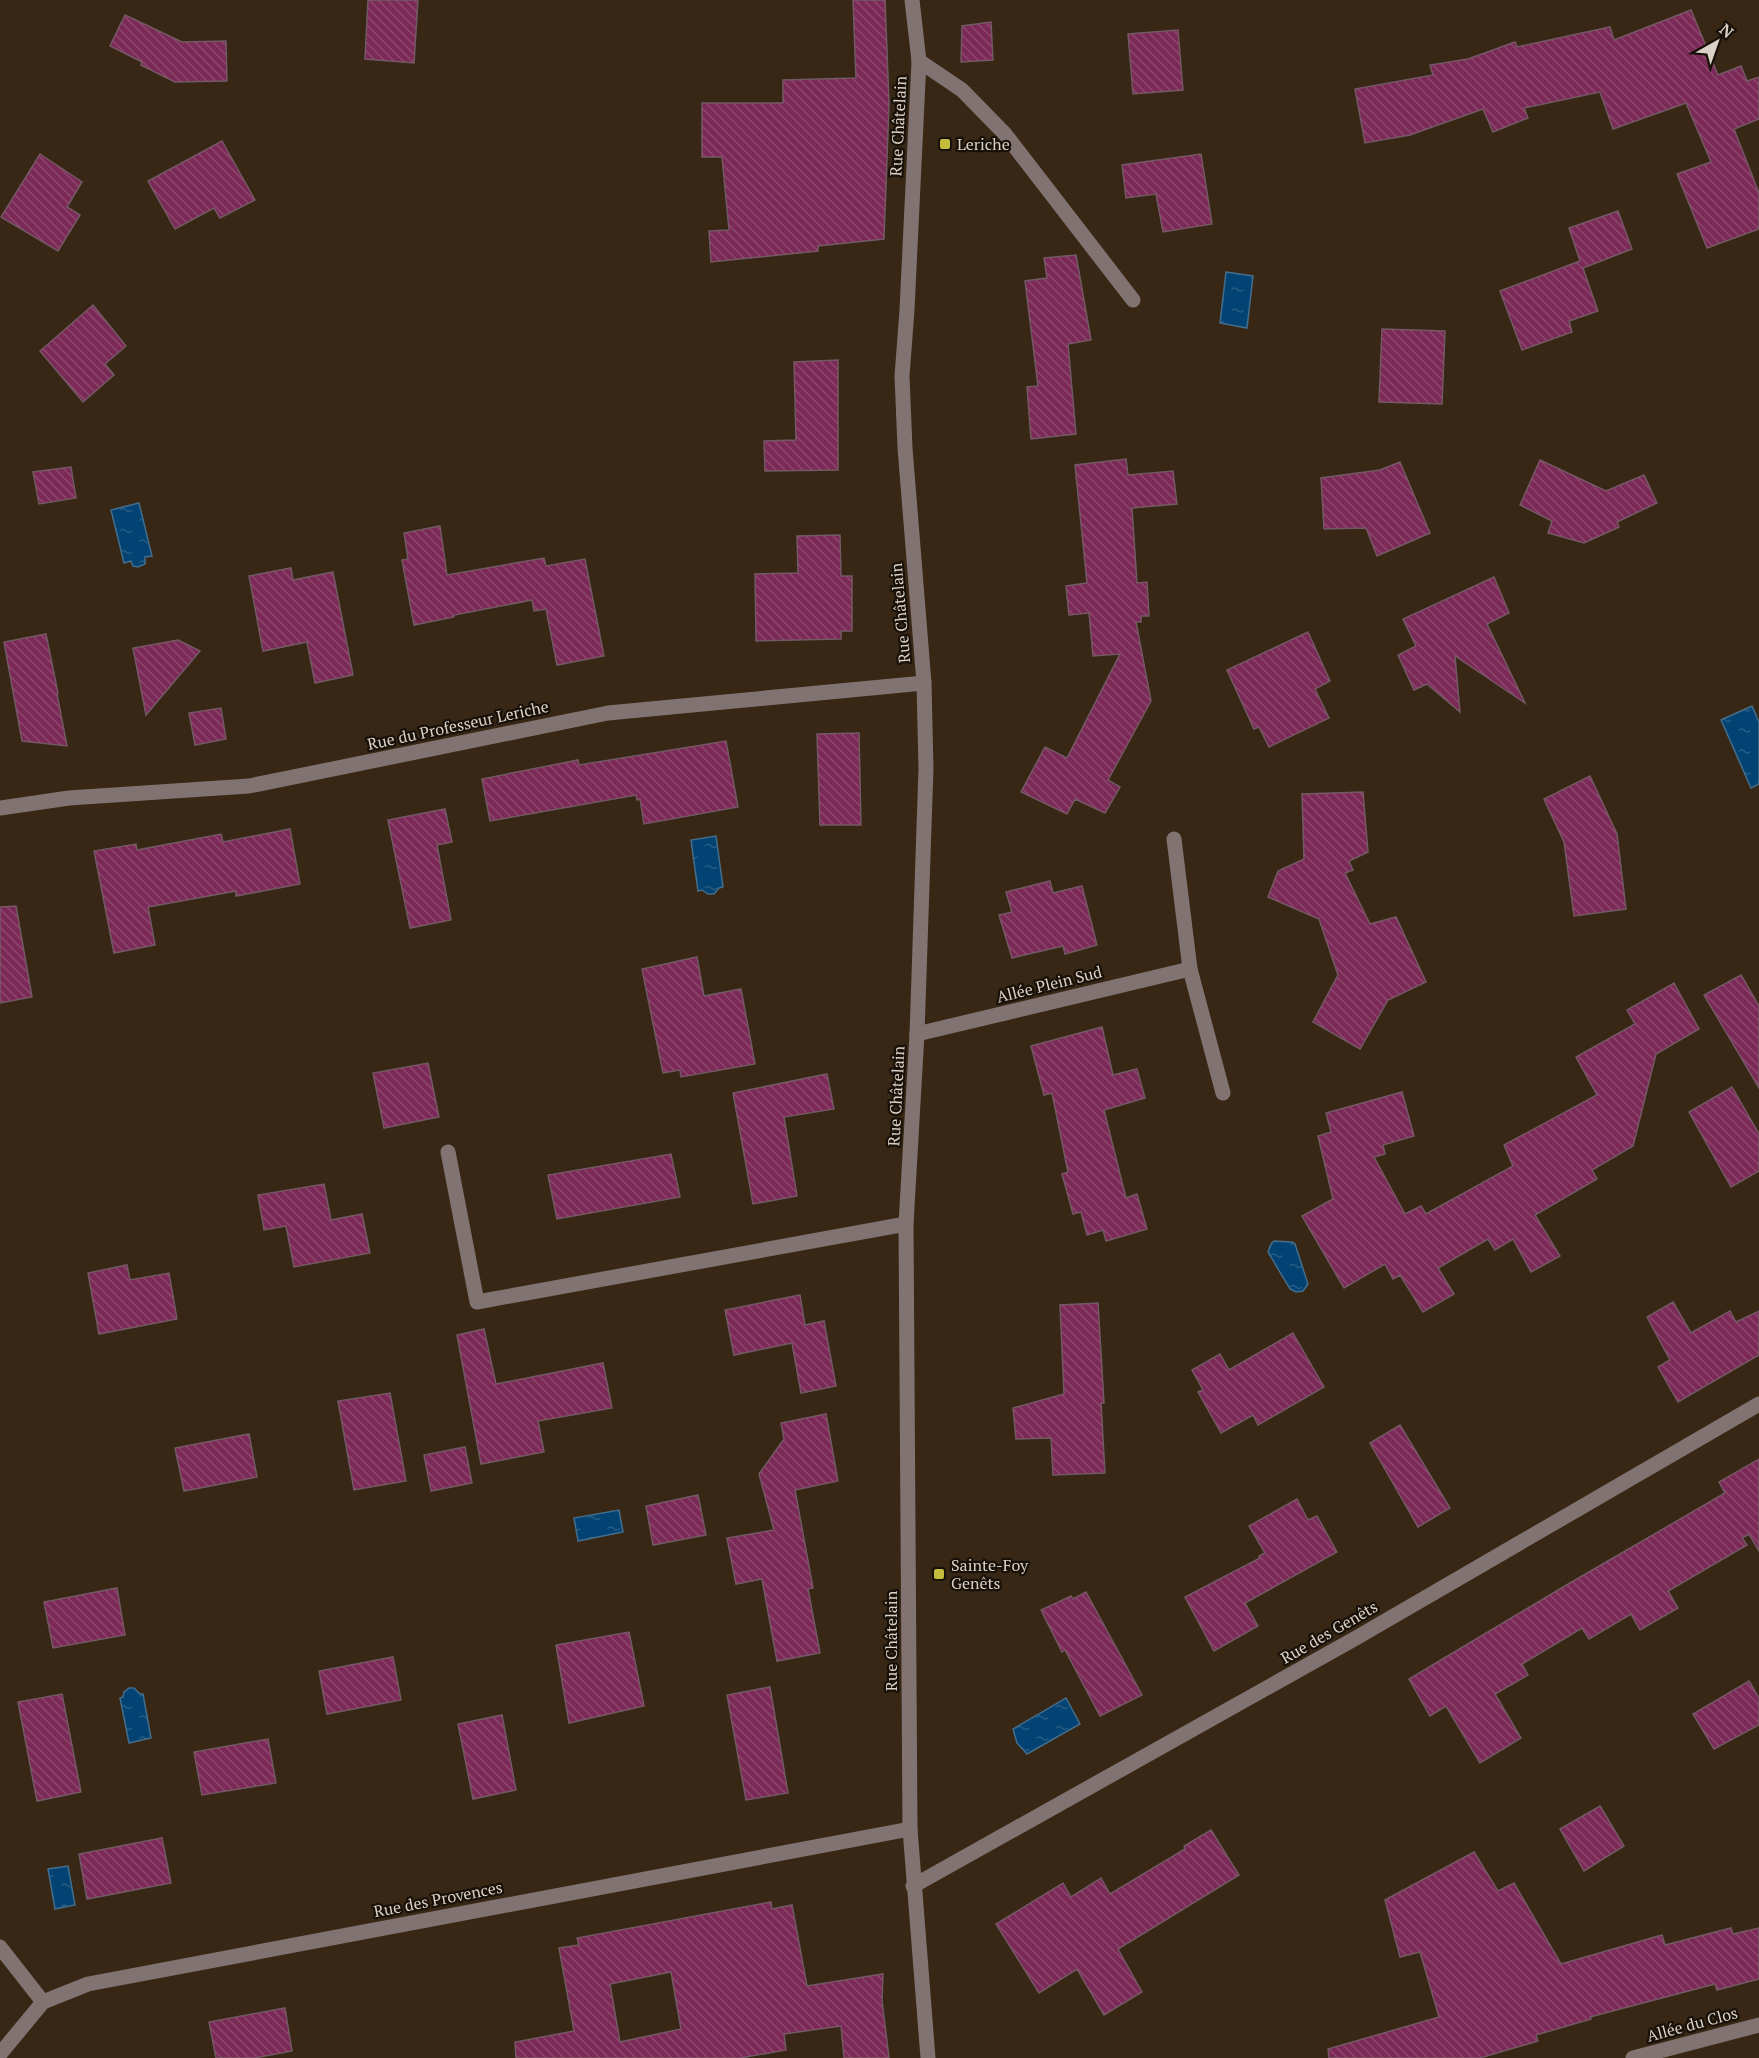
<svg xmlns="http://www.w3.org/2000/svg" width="1759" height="2058" viewBox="0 0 1759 2058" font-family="'PT Serif',serif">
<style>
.water{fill:url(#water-ripples);stroke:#446e8c;stroke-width:1.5}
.building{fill:url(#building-back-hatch);stroke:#745965;stroke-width:1.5;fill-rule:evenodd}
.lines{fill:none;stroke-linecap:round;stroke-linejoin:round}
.minor{stroke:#817371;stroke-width:15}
.poi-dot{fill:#c5bc3d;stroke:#181109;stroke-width:2}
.labels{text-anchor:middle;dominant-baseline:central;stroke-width:4.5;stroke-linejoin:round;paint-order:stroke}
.street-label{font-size:16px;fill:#dcd1c6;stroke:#181109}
.poi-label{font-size:16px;fill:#dcd1c6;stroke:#181109;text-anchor:start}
</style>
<defs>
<pattern id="water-ripples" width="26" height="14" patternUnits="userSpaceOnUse" patternTransform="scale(1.5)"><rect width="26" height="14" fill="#034373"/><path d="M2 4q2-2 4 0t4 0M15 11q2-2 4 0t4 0" fill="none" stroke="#275d85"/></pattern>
<pattern id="building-back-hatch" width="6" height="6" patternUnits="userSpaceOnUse" patternTransform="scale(1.5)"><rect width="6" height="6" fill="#7b2957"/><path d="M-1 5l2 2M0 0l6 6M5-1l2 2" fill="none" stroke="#8d476e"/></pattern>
</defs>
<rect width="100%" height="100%" fill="#372714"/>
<!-- water -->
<g class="water">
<path d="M 1226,272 L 1253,276 L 1247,328 L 1220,323 Z"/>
<path d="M 139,503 L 152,556 L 145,557 L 145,564 L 138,567 L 133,566 L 131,561 L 124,563 L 111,510 Z"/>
<path d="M 1752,706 L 1759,722 L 1759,784 L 1751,788 L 1721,720 Z"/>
<path d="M 716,836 L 723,887 L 719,888 L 714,894 L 708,894 L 702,890 L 698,891 L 691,840 Z"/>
<path d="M 1274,1241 L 1292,1242 L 1295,1244 L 1308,1284 L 1303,1291 L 1296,1292 L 1290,1289 L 1268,1252 L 1271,1244 Z"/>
<path d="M 619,1510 L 623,1532 L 578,1541 L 574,1518 Z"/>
<path d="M 129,1688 L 134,1688 L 140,1694 L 143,1694 L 151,1738 L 129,1743 L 120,1698 L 123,1697 L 124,1692 Z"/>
<path d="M 1066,1698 L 1080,1724 L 1027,1754 L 1017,1743 L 1013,1729 Z"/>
<path d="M 68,1866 L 75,1905 L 55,1909 L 48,1869 Z"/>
</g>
<!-- building -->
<g class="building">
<path d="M 368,0 L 418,0 L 414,63 L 365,59 Z"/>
<path d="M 853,0 L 885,0 L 889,103 L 884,239 L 818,246 L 818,251 L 711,262 L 709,231 L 729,230 L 722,157 L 702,157 L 702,103 L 783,103 L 783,80 L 856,78 Z"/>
<path d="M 1691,10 L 1718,75 L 1741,66 L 1747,81 L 1759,77 L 1759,119 L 1734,129 L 1759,193 L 1759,229 L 1707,248 L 1677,174 L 1711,162 L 1686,103 L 1613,129 L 1600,92 L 1524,108 L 1528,118 L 1493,132 L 1483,109 L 1410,135 L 1365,143 L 1355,89 L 1433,75 L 1430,65 L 1468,59 L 1515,42 L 1517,47 L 1610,27 L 1614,40 Z"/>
<path d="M 125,15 L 182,42 L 226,41 L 227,81 L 175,82 L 141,65 L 142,62 L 110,46 Z"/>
<path d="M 991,22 L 993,60 L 961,62 L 962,26 Z"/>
<path d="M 1178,30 L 1183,90 L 1133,94 L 1128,34 Z"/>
<path d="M 222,141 L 255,200 L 220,218 L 214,208 L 175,229 L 148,181 Z"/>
<path d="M 40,154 L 82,182 L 67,207 L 80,215 L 58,251 L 1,217 Z"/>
<path d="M 1201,154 L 1212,224 L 1163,232 L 1156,194 L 1126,198 L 1122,165 Z"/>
<path d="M 1618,211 L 1632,249 L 1583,268 L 1598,311 L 1569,321 L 1572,332 L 1522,350 L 1500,291 L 1580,261 L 1569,228 Z"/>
<path d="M 1076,255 L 1091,340 L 1068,344 L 1076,434 L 1031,439 L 1027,387 L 1038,386 L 1025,281 L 1047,278 L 1044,258 Z"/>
<path d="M 93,305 L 126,346 L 105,364 L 114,375 L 83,402 L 40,351 Z"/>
<path d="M 1382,329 L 1445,331 L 1442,404 L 1379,402 Z"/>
<path d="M 838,360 L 838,470 L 765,471 L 764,441 L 796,440 L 794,362 Z"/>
<path d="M 1126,459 L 1128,475 L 1173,471 L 1177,504 L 1132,508 L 1137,583 L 1147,582 L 1149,616 L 1141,616 L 1141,622 L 1136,622 L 1151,701 L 1108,780 L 1120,787 L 1105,813 L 1075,799 L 1067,814 L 1021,792 L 1045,747 L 1067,758 L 1120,654 L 1093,656 L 1089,613 L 1069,615 L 1066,586 L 1087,583 L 1075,465 Z"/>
<path d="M 1540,460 L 1606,491 L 1644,475 L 1657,503 L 1617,522 L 1619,527 L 1584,543 L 1548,533 L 1552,521 L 1520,505 Z"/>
<path d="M 1400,462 L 1430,533 L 1377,556 L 1366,528 L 1324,529 L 1321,478 L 1380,470 Z"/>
<path d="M 71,467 L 76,498 L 39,504 L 33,472 Z"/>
<path d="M 440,526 L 447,575 L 544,558 L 546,566 L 585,559 L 604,656 L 557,665 L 546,609 L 534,611 L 532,600 L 454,615 L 454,617 L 414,625 L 402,560 L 408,559 L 404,533 Z"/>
<path d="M 840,535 L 841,576 L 852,576 L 852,631 L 841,631 L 841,639 L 756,641 L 755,574 L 798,573 L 797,536 Z"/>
<path d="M 291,568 L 293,580 L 333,572 L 353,675 L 315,683 L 307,642 L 263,651 L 249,576 Z"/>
<path d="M 1494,577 L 1509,613 L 1487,624 L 1525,703 L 1455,656 L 1460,712 L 1427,684 L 1414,690 L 1398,655 L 1416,646 L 1403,619 Z"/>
<path d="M 1308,632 L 1330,681 L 1315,689 L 1329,718 L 1269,747 L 1259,727 L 1254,729 L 1227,670 Z"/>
<path d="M 46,634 L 58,693 L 57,694 L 67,746 L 22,741 L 4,642 Z"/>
<path d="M 178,640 L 200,651 L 146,715 L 133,648 Z"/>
<path d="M 221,708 L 226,739 L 195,745 L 189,713 Z"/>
<path d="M 859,733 L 861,825 L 820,825 L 817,734 Z"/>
<path d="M 726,741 L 738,807 L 644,824 L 640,799 L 637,800 L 636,795 L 490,821 L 482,779 L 578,760 L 579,765 Z"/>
<path d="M 1590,776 L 1617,834 L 1626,909 L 1574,916 L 1564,842 L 1544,799 Z"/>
<path d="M 1363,792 L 1368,852 L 1349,861 L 1353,870 L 1345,873 L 1370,924 L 1396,917 L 1426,982 L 1388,1000 L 1360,1049 L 1313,1022 L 1338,975 L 1319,919 L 1268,897 L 1278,871 L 1304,859 L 1302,794 Z"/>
<path d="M 445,809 L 452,842 L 437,845 L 451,920 L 410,928 L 388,820 Z"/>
<path d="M 290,829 L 300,884 L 236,896 L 236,891 L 148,907 L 155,945 L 114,953 L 94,851 L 136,844 L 137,850 L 221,834 L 223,842 Z"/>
<path d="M 1050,881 L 1053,893 L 1082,886 L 1097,945 L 1065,954 L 1063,946 L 1012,958 L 999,915 L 1012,912 L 1006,892 Z"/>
<path d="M 16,906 L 32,997 L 0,1003 L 0,907 Z"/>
<path d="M 697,957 L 704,996 L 741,989 L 755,1064 L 681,1077 L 680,1070 L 663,1073 L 642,969 Z"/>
<path d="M 1741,975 L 1759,1006 L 1759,1088 L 1704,995 Z"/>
<path d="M 1674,983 L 1699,1029 L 1656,1054 L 1633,1146 L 1592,1170 L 1597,1179 L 1535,1215 L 1560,1256 L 1531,1272 L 1513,1239 L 1495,1250 L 1488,1239 L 1438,1268 L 1454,1294 L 1423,1312 L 1400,1275 L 1393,1279 L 1385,1264 L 1344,1288 L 1302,1216 L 1333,1199 L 1318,1136 L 1331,1132 L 1326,1113 L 1402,1092 L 1414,1136 L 1383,1145 L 1385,1154 L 1374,1157 L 1405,1214 L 1421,1206 L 1426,1214 L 1513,1166 L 1504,1145 L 1597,1095 L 1576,1057 L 1635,1024 L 1627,1010 Z"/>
<path d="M 1102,1027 L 1113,1075 L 1137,1069 L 1145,1098 L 1104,1110 L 1126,1198 L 1137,1194 L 1147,1229 L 1106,1241 L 1103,1230 L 1087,1235 L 1081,1212 L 1073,1214 L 1062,1174 L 1068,1172 L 1052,1093 L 1044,1095 L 1031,1046 Z"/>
<path d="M 428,1063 L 439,1117 L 384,1128 L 373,1073 Z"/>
<path d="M 827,1074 L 834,1109 L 784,1117 L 797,1196 L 753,1204 L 733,1093 Z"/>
<path d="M 1732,1087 L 1759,1134 L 1759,1171 L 1731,1187 L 1689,1112 Z"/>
<path d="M 671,1154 L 680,1197 L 557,1219 L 548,1175 Z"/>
<path d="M 324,1184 L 331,1220 L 362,1214 L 370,1253 L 294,1267 L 286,1226 L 264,1230 L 258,1195 Z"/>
<path d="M 127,1265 L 130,1280 L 169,1273 L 177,1319 L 99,1334 L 88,1273 Z"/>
<path d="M 800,1295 L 805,1325 L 824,1321 L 836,1386 L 801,1393 L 792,1343 L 734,1355 L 725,1310 Z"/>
<path d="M 1673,1302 L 1691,1333 L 1730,1311 L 1736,1322 L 1759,1311 L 1759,1355 L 1678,1402 L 1658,1367 L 1670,1360 L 1647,1317 Z"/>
<path d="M 1098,1303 L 1104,1403 L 1101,1403 L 1105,1473 L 1053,1475 L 1051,1438 L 1016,1439 L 1013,1408 L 1064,1394 L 1060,1305 Z"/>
<path d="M 484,1329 L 496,1384 L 603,1363 L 612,1408 L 538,1421 L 544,1452 L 481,1464 L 457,1335 Z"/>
<path d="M 1293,1333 L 1324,1387 L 1258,1425 L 1253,1415 L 1221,1433 L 1198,1392 L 1203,1390 L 1192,1370 L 1220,1354 L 1229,1370 Z"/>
<path d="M 390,1393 L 406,1481 L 354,1490 L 338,1401 Z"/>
<path d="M 826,1414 L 838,1481 L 795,1490 L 813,1588 L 808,1589 L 820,1653 L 777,1661 L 762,1579 L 736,1584 L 727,1538 L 774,1530 L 759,1474 L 784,1439 L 781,1423 Z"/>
<path d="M 1400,1425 L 1450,1508 L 1418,1527 L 1370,1443 Z"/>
<path d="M 249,1434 L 257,1477 L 184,1491 L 175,1448 Z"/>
<path d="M 465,1447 L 472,1483 L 431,1491 L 424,1455 Z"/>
<path d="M 1759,1459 L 1759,1551 L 1749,1534 L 1742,1538 L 1747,1545 L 1668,1591 L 1678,1608 L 1640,1630 L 1631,1614 L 1589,1639 L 1582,1628 L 1522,1664 L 1528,1675 L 1495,1694 L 1521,1738 L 1480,1763 L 1446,1706 L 1430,1716 L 1409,1679 L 1570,1583 L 1725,1493 L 1719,1482 Z"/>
<path d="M 698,1495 L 706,1535 L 653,1545 L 646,1506 Z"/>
<path d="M 1297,1499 L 1308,1520 L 1317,1516 L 1337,1552 L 1245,1603 L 1258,1626 L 1214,1651 L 1185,1597 L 1260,1558 L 1259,1556 L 1265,1553 L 1249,1526 Z"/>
<path d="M 117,1588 L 125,1635 L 53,1648 L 44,1602 Z"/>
<path d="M 1086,1592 L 1142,1695 L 1100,1716 L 1065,1650 L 1062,1652 L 1041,1610 L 1071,1596 L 1073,1599 Z"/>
<path d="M 629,1632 L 644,1706 L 569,1723 L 556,1645 Z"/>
<path d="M 393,1657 L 401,1700 L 327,1714 L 319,1671 Z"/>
<path d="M 1749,1681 L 1759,1698 L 1759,1725 L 1714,1749 L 1693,1714 Z"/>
<path d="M 770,1687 L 788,1793 L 746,1800 L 727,1695 Z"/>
<path d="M 62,1694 L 81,1792 L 37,1801 L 18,1702 Z"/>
<path d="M 502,1715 L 516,1790 L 473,1799 L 458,1724 Z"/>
<path d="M 268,1739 L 276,1783 L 202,1795 L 194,1752 Z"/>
<path d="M 1600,1806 L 1624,1846 L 1584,1871 L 1560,1829 Z"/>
<path d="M 1211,1830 L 1239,1875 L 1118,1949 L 1142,1992 L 1104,2015 L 1077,1969 L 1039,1993 L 996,1924 L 1063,1883 L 1071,1897 L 1101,1878 L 1110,1894 L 1185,1849 L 1184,1846 Z"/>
<path d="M 162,1838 L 171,1883 L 87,1899 L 79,1854 Z"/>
<path d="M 1474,1852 L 1498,1891 L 1514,1883 L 1561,1964 L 1662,1935 L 1665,1945 L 1731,1928 L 1733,1934 L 1759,1928 L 1759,1979 L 1717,1990 L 1715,1984 L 1590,2017 L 1591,2019 L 1536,2035 L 1538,2041 L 1480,2058 L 1329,2058 L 1328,2049 L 1439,2017 L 1420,1952 L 1400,1957 L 1385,1900 Z"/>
<path d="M 771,1902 L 772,1909 L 792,1905 L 807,1986 L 883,1974 L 882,2001 L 889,2058 L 844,2058 L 841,2026 L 784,2034 L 786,2050 L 740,2058 L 516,2058 L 515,2042 L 574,2031 L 559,1948 L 579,1945 L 577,1938 ZM 671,1972 L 681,2029 L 620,2042 L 610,1984 Z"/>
<path d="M 285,2008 L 292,2051 L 255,2058 L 216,2058 L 209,2022 Z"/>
</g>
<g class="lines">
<!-- minor -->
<g class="minor">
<path d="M 912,0 L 919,61 L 907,310 L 902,376 L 905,448 L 924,683 L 926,768 L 917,1034 L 906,1224 L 910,1829 L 928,2058"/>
<path d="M 919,61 L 962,90 L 1005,134 L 1133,300"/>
<path d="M 0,808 L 69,798 L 249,786 L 608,713 L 924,683"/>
<path d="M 1174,839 L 1190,969 L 1223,1093"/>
<path d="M 917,1034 L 1190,969"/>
<path d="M 448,1152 L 477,1302 L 906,1224"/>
<path d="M 913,1886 L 1356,1638 L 1759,1404"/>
<path d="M 0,1947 L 43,2002"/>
<path d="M 0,2054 L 43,2002 L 88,1984 L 910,1829"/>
<path d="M 1633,2058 L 1759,2025"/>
</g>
</g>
<!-- markers -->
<g class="poi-dot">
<rect x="939" y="138" width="12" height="12" rx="3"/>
<rect x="933" y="1568" width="12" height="12" rx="3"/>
</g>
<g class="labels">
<!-- street labels -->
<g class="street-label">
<text transform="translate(898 126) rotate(-87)">Rue Châtelain</text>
<text transform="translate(900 613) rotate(-95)">Rue Châtelain</text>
<text transform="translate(458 725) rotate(-12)">Rue du Professeur Leriche</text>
<text transform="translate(1049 984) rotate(-14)">Allée Plein Sud</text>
<text transform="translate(896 1096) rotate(-87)">Rue Châtelain</text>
<text transform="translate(1329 1632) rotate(-30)">Rue des Genêts</text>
<text transform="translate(891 1641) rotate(-90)">Rue Châtelain</text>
<text transform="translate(438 1899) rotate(-11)">Rue des Provences</text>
<text transform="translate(1692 2024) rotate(-15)">Allée du Clos</text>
</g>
<!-- poi labels -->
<g class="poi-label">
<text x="957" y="144">Leriche</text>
<text x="951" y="1565">Sainte-Foy<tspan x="951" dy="18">Genêts</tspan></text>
</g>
</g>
<!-- north arrow -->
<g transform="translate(1717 42) rotate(40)" stroke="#181109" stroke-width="4.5" paint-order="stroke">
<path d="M0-4.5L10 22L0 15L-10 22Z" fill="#dcd1c6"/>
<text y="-9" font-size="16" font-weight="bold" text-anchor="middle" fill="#dcd1c6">N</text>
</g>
</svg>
